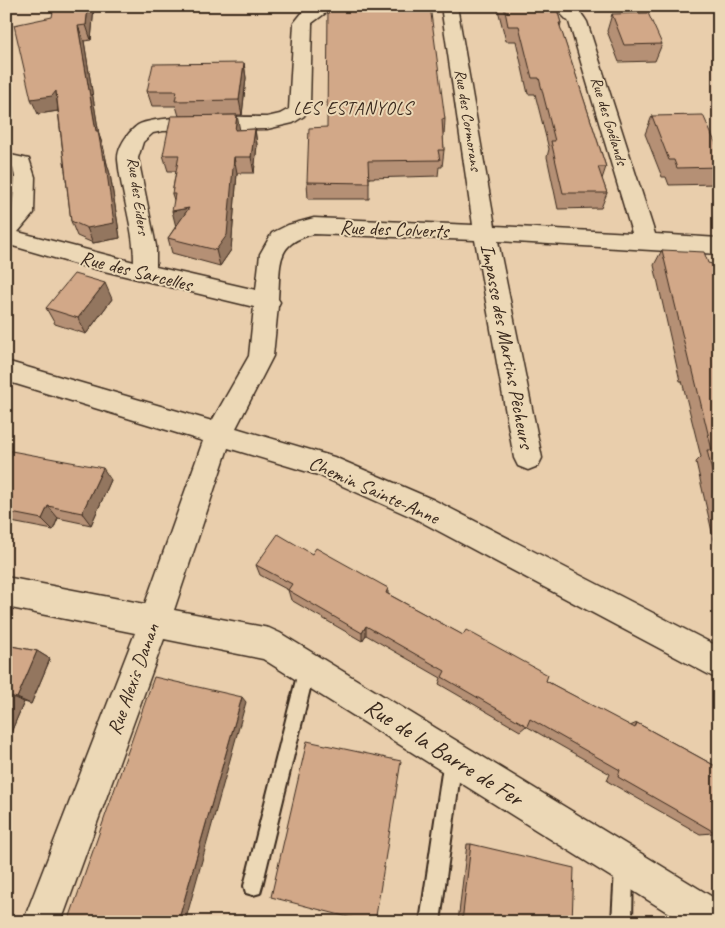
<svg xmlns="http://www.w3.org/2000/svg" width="725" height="928" viewBox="0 0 725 928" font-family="Caveat,sans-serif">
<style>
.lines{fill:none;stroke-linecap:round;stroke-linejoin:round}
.service-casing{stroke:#3b2a1e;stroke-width:4}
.minor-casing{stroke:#3b2a1e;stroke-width:3}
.service{fill:#ecd8b6;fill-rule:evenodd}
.minor{fill:#ecd8b6;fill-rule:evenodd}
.wall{fill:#b59075;stroke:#3b2a1e}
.shaded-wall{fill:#93765f;stroke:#3b2a1e}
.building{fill:#d2a888;stroke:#3b2a1e}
.labels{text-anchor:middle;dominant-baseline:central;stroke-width:4;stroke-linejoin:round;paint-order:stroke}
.far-street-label{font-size:16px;fill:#3b2a1e;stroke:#ecd8b6}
.far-neighbourhood-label{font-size:18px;letter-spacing:1px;fill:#3b2a1e;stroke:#ecd8b6}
.street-label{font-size:20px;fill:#3b2a1e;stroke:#ecd8b6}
.near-street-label{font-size:24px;fill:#3b2a1e;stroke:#ecd8b6}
</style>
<rect width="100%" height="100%" fill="#e9ceac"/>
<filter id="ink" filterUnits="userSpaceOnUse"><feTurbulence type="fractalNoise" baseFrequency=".02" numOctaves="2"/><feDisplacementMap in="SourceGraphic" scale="10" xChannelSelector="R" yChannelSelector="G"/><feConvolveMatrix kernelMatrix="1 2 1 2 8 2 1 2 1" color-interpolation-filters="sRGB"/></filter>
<g filter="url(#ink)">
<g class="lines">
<!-- service casing -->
<g class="service-casing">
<g id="service">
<path d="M 307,660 L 313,662 L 315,668 L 262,886 L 260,893 L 253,895 L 246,893 L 244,886 L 299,668 L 301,662 Z"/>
<path d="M 453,750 L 459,753 L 462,759 L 440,922 L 420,922 L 444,759 L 447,753 Z"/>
<path d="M 624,859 L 631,861 L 633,868 L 632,922 L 612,922 L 615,868 L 617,861 Z"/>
</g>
</g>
<!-- minor casing -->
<g class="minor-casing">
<path id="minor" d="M 312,6 L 335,6 L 312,23 L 310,105 L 304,116 L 293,123 L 267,129 L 163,131 L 153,133 L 143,142 L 138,158 L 156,246 L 156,267 L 256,290 L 260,254 L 272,233 L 288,225 L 314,218 L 473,225 L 441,6 L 457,6 L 495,226 L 632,233 L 569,22 L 553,6 C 571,6 577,5 587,22 L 655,234 L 719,238 L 719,254 L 498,241 L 542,458 L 538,466 L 528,470 L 518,466 L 514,458 L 475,240 L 314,234 C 274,243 281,265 278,299 L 280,302 L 278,306 L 273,356 L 236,428 L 334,457 L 434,500 L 719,647 L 719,680 L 414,518 L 318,475 L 228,448 L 174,610 L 269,628 L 280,633 L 719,901 L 719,922 L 683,922 L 263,659 L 164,639 L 61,922 L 23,922 L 135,633 L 6,607 L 6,577 L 145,604 L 203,441 L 6,381 L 6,361 L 212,421 L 249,356 L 254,307 L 75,264 L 6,244 L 6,217 L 12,211 L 15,177 L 13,168 L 6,167 L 6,154 L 29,159 L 35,177 L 34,213 L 18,232 L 134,262 C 134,227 121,194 118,160 C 117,148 128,132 138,125 C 156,114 242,117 267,117 L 280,114 L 289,109 L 294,23 L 302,13 Z"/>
</g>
<!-- service -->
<use href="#service" class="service"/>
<!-- minor -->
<use href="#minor" class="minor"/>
</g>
<!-- wall -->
<g class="wall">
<path d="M 497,6 L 556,6 L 561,23 L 560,27 L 606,167 L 602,179 L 607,193 L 601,208 L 558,209 L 547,157 L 549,149 L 535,94 L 528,94 L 516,41 L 506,41 Z"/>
<path d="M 94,7 L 91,40 L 84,41 L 99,135 L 103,146 L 107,164 L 110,174 L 120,238 L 93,243 L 77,236 L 71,221 L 58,111 L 38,114 L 52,17 Z"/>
<path d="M 612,14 L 662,44 L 655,61 L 619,62 L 607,31 Z"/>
<path d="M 244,63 L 246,78 L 242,115 L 179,116 L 176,106 L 152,106 L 147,91 Z"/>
<path d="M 652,116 L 719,151 L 719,180 L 717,184 L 669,185 L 666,177 L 662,177 L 645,134 Z"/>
<path d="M 445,119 L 444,136 L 443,136 L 444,150 L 442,167 L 439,167 L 438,176 L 369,178 L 369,199 L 308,199 L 307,182 L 327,127 Z"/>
<path d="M 255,129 L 257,145 L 254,173 L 237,173 L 231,250 L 220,266 L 172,253 L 168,238 L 176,226 L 174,200 L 172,194 L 176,171 L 168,171 L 163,155 L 239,130 Z"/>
<path d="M 662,250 L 708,263 L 719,286 L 719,562 L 696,462 L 701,457 L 682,381 L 680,381 L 654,265 Z"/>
<path d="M 112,299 L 86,334 L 55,324 L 46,308 Z"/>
<path d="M 6,450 L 111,480 L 91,525 L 58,518 L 53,530 L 6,521 Z"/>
<path d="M 312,554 L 388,588 L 388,594 L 546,681 L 630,726 L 637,723 L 719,768 L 719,836 L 713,833 L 700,834 L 607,781 L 610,774 L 526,726 L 520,731 L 439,684 L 441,678 L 366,635 L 362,641 L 291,600 L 288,590 L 260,575 L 256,565 Z"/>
<path d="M 6,645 L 37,651 L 50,659 L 31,704 L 24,702 L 6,744 Z"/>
<path d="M 467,844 L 471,844 L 572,922 L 458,922 Z"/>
</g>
<!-- shaded-wall -->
<g class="shaded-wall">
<path d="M 88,6 L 94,6 L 94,7 L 91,40 L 86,25 Z"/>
<path d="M 78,26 L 84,41 L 99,135 L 103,146 L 107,164 L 110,174 L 120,238 L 93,243 L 87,228 L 103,159 L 96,131 Z"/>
<path d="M 244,63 L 246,78 L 242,115 L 239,100 Z"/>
<path d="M 56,91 L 58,111 L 38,114 L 31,99 Z"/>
<path d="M 237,115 L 240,131 L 235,130 Z"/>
<path d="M 255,129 L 257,145 L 254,173 L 251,157 Z"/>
<path d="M 234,157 L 237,173 L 231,250 L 220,266 L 216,250 Z"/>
<path d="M 189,208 L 176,227 L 172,211 Z"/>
<path d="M 105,283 L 112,299 L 86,334 L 78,318 Z"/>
<path d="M 103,468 L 111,480 L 91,525 L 82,513 Z"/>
<path d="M 48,506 L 58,518 L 53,530 L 42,519 Z"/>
<path d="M 366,626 L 366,635 L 362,641 L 362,633 Z"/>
<path d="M 37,651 L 50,659 L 31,704 L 17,698 Z"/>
<path d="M 10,696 L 24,702 L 6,744 L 6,705 Z"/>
<path d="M 242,697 L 246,702 L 185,922 L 178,922 Z"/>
</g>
<!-- building -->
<g class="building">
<path d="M 54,6 L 88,6 L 86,25 L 78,26 L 96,131 L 98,131 L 103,159 L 105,159 L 114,223 L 87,228 L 71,221 L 56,91 L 52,96 L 31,99 L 14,25 L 52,17 Z"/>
<path d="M 328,6 L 430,6 L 445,119 L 442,119 L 444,150 L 438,150 L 440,160 L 368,161 L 369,183 L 307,182 L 309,128 L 327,127 Z"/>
<path d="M 504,6 L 556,6 L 561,23 L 559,23 L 606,167 L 598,167 L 607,193 L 563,193 L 551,141 L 555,141 L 539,78 L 532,78 L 519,26 L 508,26 Z"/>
<path d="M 648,13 L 662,44 L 624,45 L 612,14 Z"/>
<path d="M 244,63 L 239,100 L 175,101 L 177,91 L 147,91 L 153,64 Z"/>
<path d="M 237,115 L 235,130 L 255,129 L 251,157 L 234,157 L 227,235 L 216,250 L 168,238 L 189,208 L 172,211 L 175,194 L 172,194 L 179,155 L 163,155 L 171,116 Z"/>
<path d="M 703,115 L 719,151 L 719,167 L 677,168 L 674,160 L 669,160 L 652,116 Z"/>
<path d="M 662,250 L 704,252 L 708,263 L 712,264 L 719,286 L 719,501 L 707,450 L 712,450 L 692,367 L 690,367 Z"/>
<path d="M 74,274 L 105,283 L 78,318 L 46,308 Z"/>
<path d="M 6,450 L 103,468 L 82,513 L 48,506 L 42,519 L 6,512 Z"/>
<path d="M 278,534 L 312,554 L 316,548 L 388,588 L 386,593 L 463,635 L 466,630 L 548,675 L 546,681 L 635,728 L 637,723 L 719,768 L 719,826 L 717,826 L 716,833 L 618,777 L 620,770 L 530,719 L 527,726 L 442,677 L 445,671 L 366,626 L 362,633 L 288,590 L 292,584 L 256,565 Z"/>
<path d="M 6,645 L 37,651 L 17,698 L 10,696 L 6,705 Z"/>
<path d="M 154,677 L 242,697 L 178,922 L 68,922 Z"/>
<path d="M 307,741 L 401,761 L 375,922 L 367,922 L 271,897 Z"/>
<path d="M 471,844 L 574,868 L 572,922 L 462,922 Z"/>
</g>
</g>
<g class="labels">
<!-- far-street labels -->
<g class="far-street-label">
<text transform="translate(468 120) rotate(81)">Rue des Cormorans</text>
<text transform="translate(609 121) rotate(73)">Rue des Goélands</text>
<text transform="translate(138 196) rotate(82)">Rue des Eiders</text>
</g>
<!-- far-neighbourhood labels -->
<g class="far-neighbourhood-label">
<text x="353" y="108">LES ESTANYOLS</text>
</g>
<!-- street labels -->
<g class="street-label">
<text transform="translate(394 229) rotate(2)">Rue des Colverts</text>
<text transform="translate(136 271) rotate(14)">Rue des Sarcelles</text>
<text transform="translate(507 346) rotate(79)">Impasse des Martins Pêcheurs</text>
<text transform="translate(374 490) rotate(24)">Chemin Sainte-Anne</text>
<text transform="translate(133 679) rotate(-70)">Rue Alexis Danan</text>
</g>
<!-- near-street labels -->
<g class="near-street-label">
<text transform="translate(444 752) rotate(32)">Rue de la Barre de Fer</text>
</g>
</g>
<!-- margin -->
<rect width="725" height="928" fill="none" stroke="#ecd8b6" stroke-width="25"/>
<rect x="12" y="12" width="700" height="903" fill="none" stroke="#3b2a1e" stroke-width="2" filter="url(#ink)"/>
</svg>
